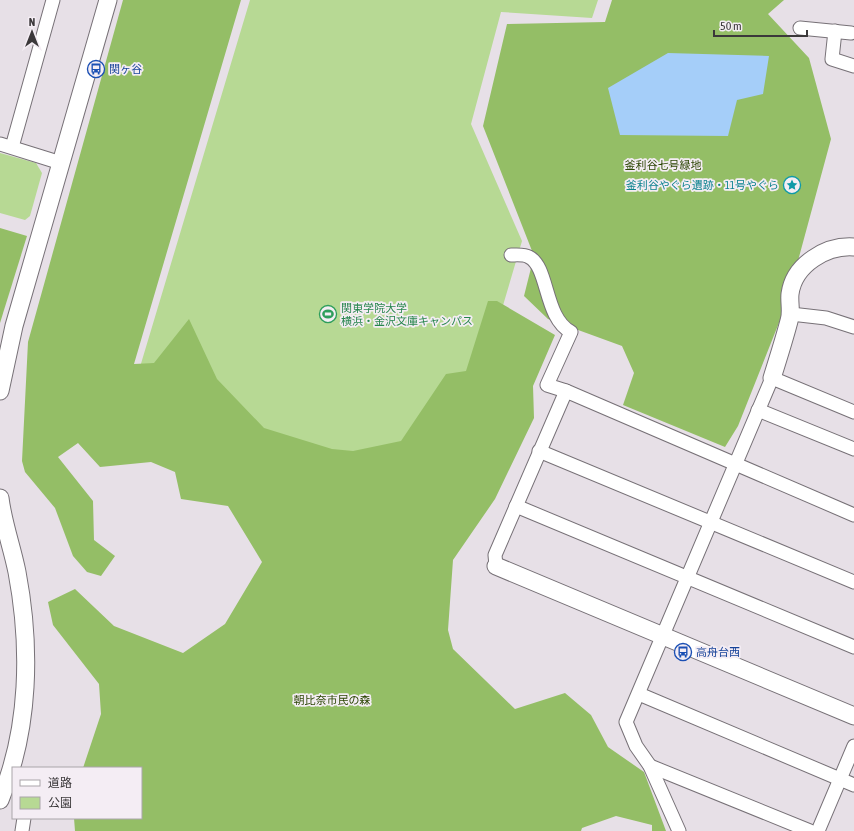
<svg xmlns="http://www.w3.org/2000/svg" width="854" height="831" viewBox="0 0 854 831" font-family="'Asap Condensed','Noto Sans JP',sans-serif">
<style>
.green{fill:#b7d994}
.forest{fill:#94be66}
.water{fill:#a5cef9}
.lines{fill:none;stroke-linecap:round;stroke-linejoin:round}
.minor-casing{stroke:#777177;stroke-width:15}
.tertiary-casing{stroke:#777177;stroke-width:19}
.minor{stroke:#fff;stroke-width:13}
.tertiary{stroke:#fff;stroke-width:17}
.labels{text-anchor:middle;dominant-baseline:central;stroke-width:3.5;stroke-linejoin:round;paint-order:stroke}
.transit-label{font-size:11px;fill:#164399;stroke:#f4edf4;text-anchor:start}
.park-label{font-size:11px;fill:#2b4503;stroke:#f4edf4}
.culture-label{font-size:11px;fill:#0d838f;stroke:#f4edf4;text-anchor:end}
.leisure-label{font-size:11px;fill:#27864d;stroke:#f4edf4;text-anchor:start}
</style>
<rect width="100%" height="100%" fill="#e7e0e7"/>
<!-- green -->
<g class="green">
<path d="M 250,0 L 598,0 L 592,18 L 501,12 L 471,124 L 522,241 L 447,495 L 134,387 Z"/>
<path d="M 0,153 L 36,163 L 42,173 L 30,216 L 25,220 L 0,213 Z"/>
</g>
<!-- forest -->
<g class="forest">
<path d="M 123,0 L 241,0 L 134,364 L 154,363 L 189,319 L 217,379 L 264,428 L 332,449 L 353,451 L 401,441 L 446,374 L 466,371 L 488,301 L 497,301 L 555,335 L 533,386 L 534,418 L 495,499 L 453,560 L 448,630 L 453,649 L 515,709 L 565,693 L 591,715 L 608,747 L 644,772 L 666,831 L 652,831 L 652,825 L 616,816 L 582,828 L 581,831 L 75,831 L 74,818 L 141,818 L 141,768 L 83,768 L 101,714 L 99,684 L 53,625 L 48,602 L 75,589 L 114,626 L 183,653 L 225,624 L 262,562 L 228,506 L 181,499 L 175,472 L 151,462 L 100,467 L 78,443 L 58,457 L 93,501 L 94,540 L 115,556 L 101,576 L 87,572 L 73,556 L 55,508 L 25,472 L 22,461 L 28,342 Z"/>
<path d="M 612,0 L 784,0 L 768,14 L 809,58 L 831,139 L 786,305 L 738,426 L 725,447 L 623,405 L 634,373 L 622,346 L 548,319 L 524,296 L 534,256 L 483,126 L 507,24 L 605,22 Z"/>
<path d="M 0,228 L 27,236 L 0,323 Z"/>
</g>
<!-- water -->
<path class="water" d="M 668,53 L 769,56 L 763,94 L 737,100 L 728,136 L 620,135 L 608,88 Z"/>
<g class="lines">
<!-- minor casing -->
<g class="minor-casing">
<g id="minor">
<path d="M 800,28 L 851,33"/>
<path d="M 835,31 L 832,59 L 854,66"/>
<path d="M 0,144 L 61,163"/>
<path d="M 12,147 L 53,0"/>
<path d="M 511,255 C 516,255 524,254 529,257 C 549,267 544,318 571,332 L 547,385 L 566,391"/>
<path d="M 791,314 L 826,318 L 854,327"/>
<path d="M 758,410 L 854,449"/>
<path d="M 539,451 L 854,582"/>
<path d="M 516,506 L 854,647"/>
<path d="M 496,566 L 495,555 L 566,391 L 854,515"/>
<path d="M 639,694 L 854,785"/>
<path d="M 650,766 L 810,831"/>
<path d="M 22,831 L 24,818"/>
<path d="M 679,831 L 650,766 L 636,746 L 626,722 L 772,378 L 854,412"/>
<path d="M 818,831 L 854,746"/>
</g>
</g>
<!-- tertiary casing -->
<g class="tertiary-casing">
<g id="tertiary">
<path d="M 772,378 C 778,359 784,340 789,321 C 792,312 789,303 790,294 C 794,264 827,245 854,247"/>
<path d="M 0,391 L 14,326 L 108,0"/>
<path d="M 0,498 C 3,523 12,547 17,572 C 31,646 30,729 0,800"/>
<path d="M 496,566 L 854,716"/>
</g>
</g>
<!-- minor -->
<use href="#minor" class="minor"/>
<!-- tertiary -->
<use href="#tertiary" class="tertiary"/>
</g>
<!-- icons -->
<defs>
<g id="bus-ring" transform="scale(0.9)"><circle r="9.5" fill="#f4edf4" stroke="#1a4fb4" stroke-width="1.5"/><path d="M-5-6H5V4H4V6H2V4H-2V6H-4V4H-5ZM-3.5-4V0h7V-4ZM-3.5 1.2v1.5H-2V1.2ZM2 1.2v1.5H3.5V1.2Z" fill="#1a4fb4"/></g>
<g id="sight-ring" transform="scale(0.9)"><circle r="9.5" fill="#f4edf4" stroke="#0f9aa8" stroke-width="1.5"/><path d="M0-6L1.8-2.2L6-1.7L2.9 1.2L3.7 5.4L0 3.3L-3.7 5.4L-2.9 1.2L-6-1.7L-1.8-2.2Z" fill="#0f9aa8"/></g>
<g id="stadium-ring" transform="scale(0.9)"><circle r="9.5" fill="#f4edf4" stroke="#2e9e5b" stroke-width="1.5"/><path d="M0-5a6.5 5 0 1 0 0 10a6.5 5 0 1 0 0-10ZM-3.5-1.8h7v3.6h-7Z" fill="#2e9e5b"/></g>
</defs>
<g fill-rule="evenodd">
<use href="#bus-ring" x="96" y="69"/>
<use href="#sight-ring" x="792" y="185"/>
<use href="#stadium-ring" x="328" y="314"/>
<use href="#bus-ring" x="683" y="652"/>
</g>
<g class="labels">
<!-- transit labels -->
<g class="transit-label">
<text x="109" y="69">関ヶ谷</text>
<text x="696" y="652">高舟台西</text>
</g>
<!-- park labels -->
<g class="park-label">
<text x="663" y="165">釜利谷七号緑地</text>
<text x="332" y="700">朝比奈市民の森</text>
</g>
<!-- culture labels -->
<g class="culture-label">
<text x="779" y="185">釜利谷やぐら遺跡・11号やぐら</text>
</g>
<!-- leisure labels -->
<g class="leisure-label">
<text x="341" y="308">関東学院大学<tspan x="341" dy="13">横浜・金沢文庫キャンパス</tspan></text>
</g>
</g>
<!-- legend -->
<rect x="12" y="767" width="130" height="52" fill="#f4edf4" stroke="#aaa5aa"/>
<rect x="20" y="780" width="20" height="6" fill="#ffffff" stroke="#aaa5aa"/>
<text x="48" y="787" font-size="12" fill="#3b383a">道路</text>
<rect x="20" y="797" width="20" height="12" fill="#b7d994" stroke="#aaa5aa"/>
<text x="48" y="807" font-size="12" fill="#3b383a">公園</text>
<!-- north arrow -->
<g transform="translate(32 32)" stroke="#f4edf4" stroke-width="3" paint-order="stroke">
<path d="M0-3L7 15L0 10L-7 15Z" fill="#3b383a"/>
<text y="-6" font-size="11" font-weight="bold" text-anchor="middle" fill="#3b383a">N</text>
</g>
<!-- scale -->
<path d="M714 30v6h93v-6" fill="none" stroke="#3b383a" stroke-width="2"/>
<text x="720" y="30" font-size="12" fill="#3b383a" stroke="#f4edf4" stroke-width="3" paint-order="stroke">50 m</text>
</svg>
